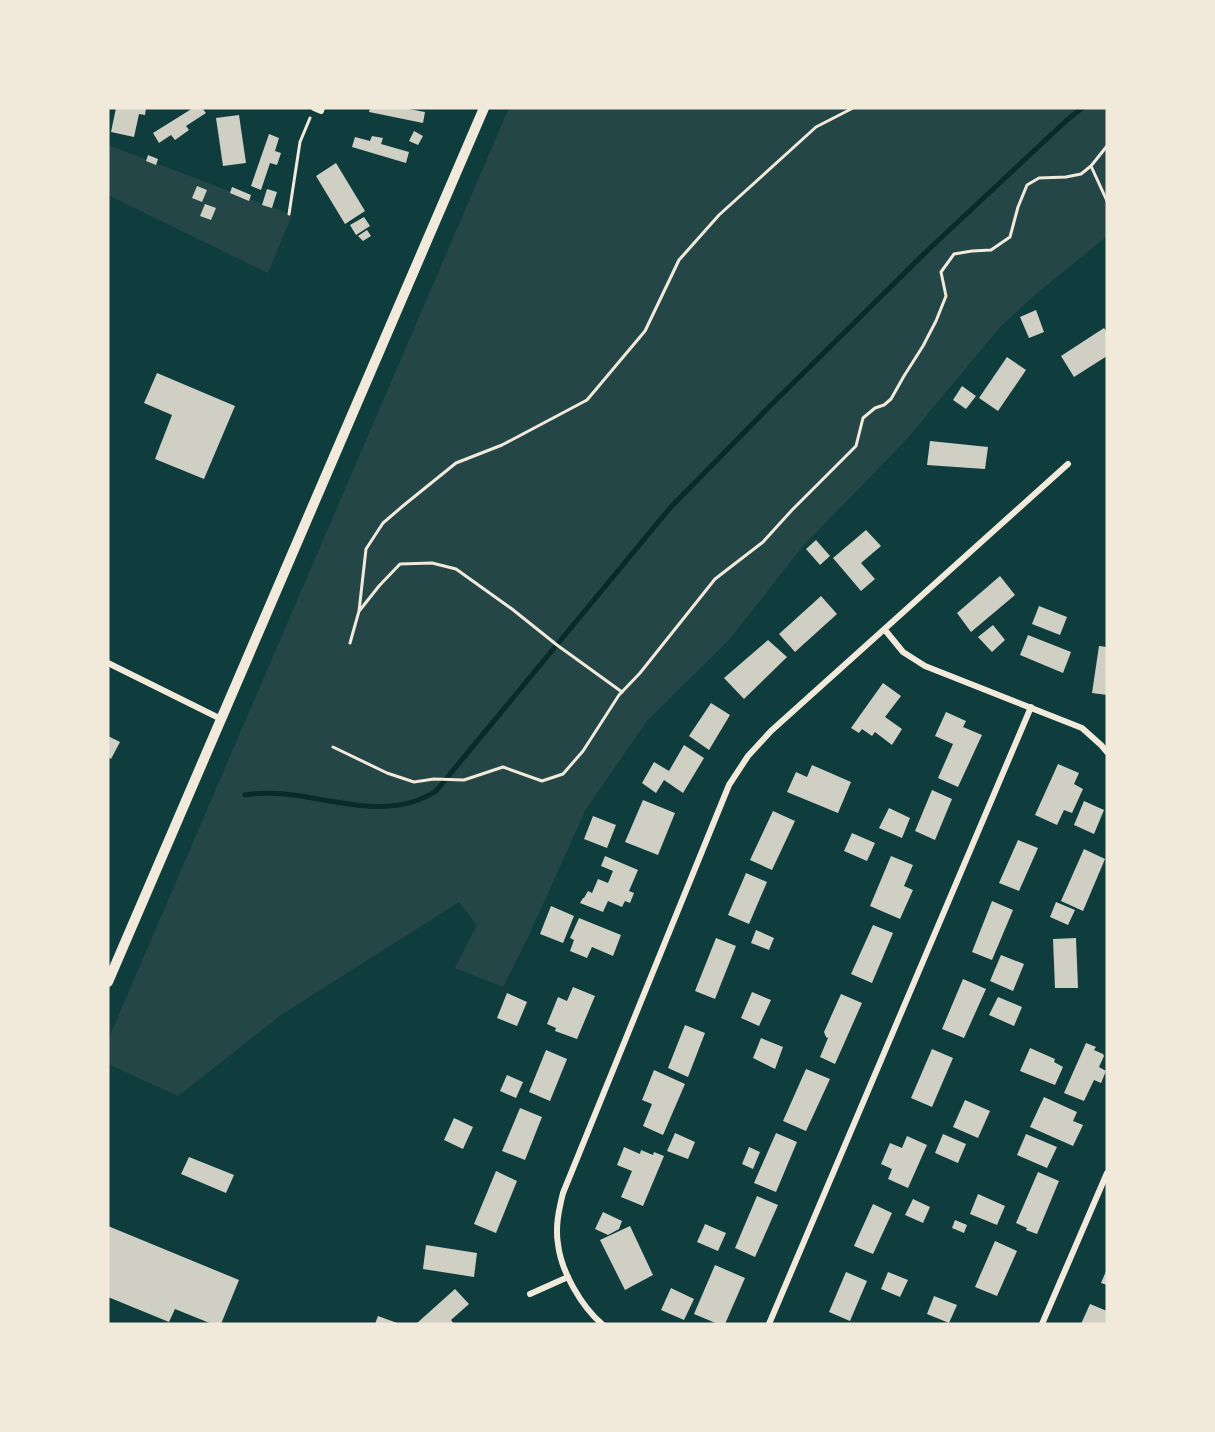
<svg xmlns="http://www.w3.org/2000/svg" width="1215" height="1432" viewBox="0 0 1215 1432" font-family="Commissioner,sans-serif">
<style>
.green{fill:#244646}
.lines{fill:none;stroke-linecap:round;stroke-linejoin:round}
.stream{stroke:#0a2a2b;stroke-width:5}
.building{fill:#cfcfc3}
.path{stroke:#f1e9da;stroke-width:3}
.minor{stroke:#f1e9da;stroke-width:6}
.tertiary{stroke:#f1e9da;stroke-width:10}
</style>
<rect width="100%" height="100%" fill="#0f3d3e"/>
<!-- green -->
<g class="green">
<path d="M 509,108 L 1107,108 L 1107,236 L 1036,294 L 1001,326 L 906,440 L 803,546 L 729,640 L 647,721 L 586,809 L 530,933 L 503,987 L 455,968 L 477,925 L 459,902 L 281,1015 L 178,1096 L 108,1064 L 108,1040 Z"/>
<path d="M 108,145 L 292,215 L 268,273 L 108,195 Z"/>
</g>
<g class="lines">
<!-- stream -->
<path class="stream" d="M 245,795 C 309,784 377,829 436,791 L 670,508 L 770,406 L 929,249 L 1067,120 L 1082,108"/>
</g>
<!-- building -->
<g class="building">
<path d="M 116,108 L 146,108 L 145,115 L 139,114 L 134,137 L 111,132 Z"/>
<path d="M 193,108 L 202,108 L 206,113 L 186,126 L 189,130 L 175,140 L 171,135 L 159,143 L 153,133 Z"/>
<path d="M 370,108 L 403,108 L 425,112 L 423,123 L 369,112 Z"/>
<path d="M 239,115 L 246,163 L 223,166 L 216,118 Z"/>
<path d="M 414,131 L 423,136 L 418,145 L 409,141 Z"/>
<path d="M 269,134 L 279,138 L 275,151 L 281,153 L 277,165 L 270,163 L 261,190 L 251,186 Z"/>
<path d="M 372,136 L 383,138 L 381,144 L 409,152 L 406,163 L 352,147 L 355,137 L 370,141 Z"/>
<path d="M 148,155 L 158,159 L 156,165 L 146,161 Z"/>
<path d="M 336,163 L 365,211 L 345,224 L 316,176 Z"/>
<path d="M 197,186 L 207,190 L 202,202 L 192,198 Z"/>
<path d="M 232,187 L 251,195 L 249,201 L 230,193 Z"/>
<path d="M 267,189 L 277,192 L 272,208 L 262,205 Z"/>
<path d="M 205,204 L 216,208 L 211,220 L 200,216 Z"/>
<path d="M 364,217 L 370,226 L 356,235 L 350,225 Z"/>
<path d="M 367,230 L 371,236 L 363,241 L 358,236 Z"/>
<path d="M 1036,310 L 1044,332 L 1029,338 L 1020,317 Z"/>
<path d="M 1104,328 L 1107,332 L 1107,356 L 1074,377 L 1061,356 Z"/>
<path d="M 1007,357 L 1026,370 L 998,411 L 979,398 Z"/>
<path d="M 157,373 L 235,406 L 204,479 L 155,459 L 172,415 L 144,403 Z"/>
<path d="M 962,386 L 976,396 L 966,409 L 953,400 Z"/>
<path d="M 930,441 L 988,447 L 985,469 L 927,465 Z"/>
<path d="M 866,530 L 881,546 L 861,563 L 875,579 L 861,591 L 833,558 Z"/>
<path d="M 816,540 L 830,556 L 820,565 L 806,549 Z"/>
<path d="M 1000,576 L 1015,595 L 971,632 L 957,613 Z"/>
<path d="M 821,596 L 837,614 L 795,652 L 779,634 Z"/>
<path d="M 1039,606 L 1067,617 L 1060,635 L 1032,624 Z"/>
<path d="M 993,625 L 1005,640 L 992,652 L 978,637 Z"/>
<path d="M 1028,635 L 1071,652 L 1063,673 L 1020,655 Z"/>
<path d="M 768,640 L 787,657 L 744,699 L 724,678 Z"/>
<path d="M 1099,646 L 1107,647 L 1107,695 L 1092,693 Z"/>
<path d="M 883,683 L 901,696 L 885,717 L 902,729 L 892,745 L 875,732 L 872,736 L 862,729 L 859,733 L 851,728 Z"/>
<path d="M 711,703 L 730,715 L 709,750 L 689,736 Z"/>
<path d="M 946,712 L 966,721 L 963,727 L 982,735 L 958,787 L 938,778 L 953,744 L 935,736 Z"/>
<path d="M 108,736 L 120,742 L 111,759 L 108,757 Z"/>
<path d="M 684,745 L 704,758 L 683,793 L 664,780 L 656,793 L 642,783 L 654,762 L 669,771 Z"/>
<path d="M 1058,764 L 1079,773 L 1074,784 L 1083,789 L 1072,813 L 1064,810 L 1057,825 L 1035,815 Z"/>
<path d="M 812,765 L 851,782 L 838,813 L 787,792 L 796,772 L 807,777 Z"/>
<path d="M 932,790 L 952,799 L 935,840 L 915,831 Z"/>
<path d="M 643,800 L 675,813 L 658,855 L 625,842 Z"/>
<path d="M 1084,801 L 1104,810 L 1094,834 L 1074,825 Z"/>
<path d="M 889,808 L 910,818 L 902,838 L 879,828 Z"/>
<path d="M 773,811 L 795,821 L 772,870 L 750,860 Z"/>
<path d="M 593,816 L 616,825 L 607,848 L 584,839 Z"/>
<path d="M 852,833 L 875,843 L 867,861 L 844,851 Z"/>
<path d="M 1018,840 L 1038,848 L 1019,891 L 999,883 Z"/>
<path d="M 1084,849 L 1105,859 L 1083,911 L 1061,901 Z"/>
<path d="M 605,856 L 638,870 L 629,891 L 634,893 L 630,903 L 625,901 L 622,907 L 608,901 L 603,912 L 580,903 L 583,898 L 584,898 L 588,891 L 592,893 L 598,879 L 608,883 L 613,871 L 601,866 Z"/>
<path d="M 891,856 L 913,865 L 904,886 L 913,890 L 900,919 L 870,906 Z"/>
<path d="M 746,873 L 767,882 L 749,924 L 728,915 Z"/>
<path d="M 992,901 L 1013,910 L 992,960 L 972,952 Z"/>
<path d="M 1056,902 L 1075,910 L 1068,925 L 1050,917 Z"/>
<path d="M 551,906 L 574,916 L 563,943 L 540,934 Z"/>
<path d="M 579,918 L 621,935 L 613,956 L 592,947 L 587,958 L 570,951 L 574,940 L 570,938 Z"/>
<path d="M 873,925 L 893,933 L 872,983 L 851,974 Z"/>
<path d="M 756,930 L 774,938 L 769,950 L 751,943 Z"/>
<path d="M 716,938 L 736,946 L 715,999 L 695,991 Z"/>
<path d="M 1076,938 L 1078,988 L 1055,988 L 1053,939 Z"/>
<path d="M 1001,955 L 1024,964 L 1013,991 L 990,981 Z"/>
<path d="M 963,979 L 986,989 L 964,1038 L 942,1029 Z"/>
<path d="M 573,987 L 595,996 L 577,1039 L 555,1031 L 556,1028 L 547,1024 L 558,997 L 567,1001 Z"/>
<path d="M 752,992 L 771,1000 L 759,1026 L 741,1018 Z"/>
<path d="M 507,993 L 527,1002 L 517,1026 L 497,1018 Z"/>
<path d="M 841,994 L 862,1003 L 835,1064 L 820,1057 L 828,1038 L 826,1037 L 824,1032 Z"/>
<path d="M 998,997 L 1022,1007 L 1014,1026 L 989,1015 Z"/>
<path d="M 685,1025 L 705,1033 L 688,1077 L 668,1068 Z"/>
<path d="M 761,1038 L 783,1047 L 775,1069 L 753,1058 Z"/>
<path d="M 1086,1043 L 1096,1047 L 1094,1050 L 1103,1054 L 1104,1056 L 1099,1067 L 1106,1071 L 1101,1083 L 1094,1080 L 1084,1101 L 1064,1093 Z"/>
<path d="M 1030,1048 L 1055,1059 L 1054,1062 L 1063,1067 L 1055,1085 L 1020,1071 Z"/>
<path d="M 932,1049 L 953,1058 L 932,1107 L 911,1098 Z"/>
<path d="M 546,1050 L 567,1059 L 550,1101 L 529,1092 Z"/>
<path d="M 806,1069 L 830,1079 L 806,1131 L 783,1121 Z"/>
<path d="M 654,1070 L 685,1084 L 663,1135 L 643,1126 L 652,1104 L 642,1100 Z"/>
<path d="M 507,1075 L 523,1082 L 516,1098 L 500,1091 Z"/>
<path d="M 1044,1097 L 1077,1112 L 1073,1121 L 1083,1125 L 1073,1146 L 1030,1127 Z"/>
<path d="M 965,1100 L 990,1111 L 978,1138 L 953,1127 Z"/>
<path d="M 520,1108 L 542,1117 L 525,1160 L 502,1151 Z"/>
<path d="M 454,1118 L 473,1127 L 463,1149 L 444,1140 Z"/>
<path d="M 675,1133 L 695,1142 L 688,1159 L 667,1151 Z"/>
<path d="M 776,1133 L 797,1142 L 776,1192 L 754,1183 Z"/>
<path d="M 943,1134 L 966,1144 L 958,1163 L 935,1153 Z"/>
<path d="M 1026,1134 L 1057,1147 L 1047,1168 L 1017,1155 Z"/>
<path d="M 907,1136 L 927,1145 L 908,1188 L 888,1179 L 892,1169 L 881,1164 L 890,1143 L 902,1148 Z"/>
<path d="M 624,1147 L 640,1154 L 641,1150 L 653,1155 L 654,1152 L 664,1156 L 643,1206 L 621,1197 L 632,1171 L 617,1165 Z"/>
<path d="M 749,1147 L 760,1152 L 753,1169 L 742,1164 Z"/>
<path d="M 189,1157 L 234,1175 L 226,1193 L 181,1174 Z"/>
<path d="M 496,1171 L 517,1181 L 496,1233 L 474,1224 Z"/>
<path d="M 1038,1172 L 1059,1181 L 1037,1234 L 1026,1230 L 1027,1228 L 1016,1223 Z"/>
<path d="M 978,1194 L 1005,1206 L 997,1225 L 970,1214 Z"/>
<path d="M 757,1196 L 778,1205 L 755,1257 L 735,1248 Z"/>
<path d="M 913,1199 L 930,1207 L 923,1223 L 905,1215 Z"/>
<path d="M 873,1204 L 892,1213 L 873,1254 L 854,1246 Z"/>
<path d="M 603,1212 L 622,1221 L 619,1229 L 608,1235 L 595,1229 Z"/>
<path d="M 955,1220 L 967,1225 L 964,1233 L 952,1228 Z"/>
<path d="M 705,1224 L 726,1233 L 718,1251 L 697,1242 Z"/>
<path d="M 108,1226 L 239,1280 L 221,1324 L 212,1324 L 175,1309 L 169,1322 L 108,1297 Z"/>
<path d="M 630,1226 L 653,1275 L 625,1290 L 600,1240 Z"/>
<path d="M 995,1241 L 1017,1251 L 997,1296 L 975,1287 Z"/>
<path d="M 426,1245 L 477,1253 L 474,1277 L 423,1269 Z"/>
<path d="M 715,1265 L 745,1278 L 725,1324 L 718,1324 L 694,1314 Z"/>
<path d="M 1107,1269 L 1107,1285 L 1101,1283 Z"/>
<path d="M 846,1272 L 867,1281 L 850,1321 L 829,1312 Z"/>
<path d="M 888,1272 L 908,1280 L 900,1297 L 881,1289 Z"/>
<path d="M 671,1288 L 694,1299 L 684,1320 L 661,1310 Z"/>
<path d="M 455,1289 L 469,1304 L 451,1320 L 454,1324 L 416,1324 Z"/>
<path d="M 934,1296 L 957,1305 L 949,1323 L 927,1314 Z"/>
<path d="M 1090,1304 L 1107,1311 L 1106,1324 L 1081,1324 Z"/>
<path d="M 378,1316 L 400,1324 L 375,1324 Z"/>
</g>
<g class="lines">
<!-- path -->
<g class="path">
<path d="M 1091,166 L 1107,201"/>
<path d="M 289,214 L 300,142 L 310,118"/>
<path d="M 360,610 L 379,586 L 400,564 L 432,563 L 456,569 L 512,609 L 557,645 L 622,692"/>
<path d="M 350,643 L 359,611 L 366,549 L 383,523 L 404,505 L 456,463 L 502,445 L 587,400 L 645,331 L 679,260 L 719,215 L 816,127 L 853,108"/>
<path d="M 333,747 L 387,773 L 414,782 L 434,779 L 464,780 L 503,767 L 542,781 L 563,774 L 583,751 L 619,695 L 640,673 L 715,579 L 763,542 L 792,510 L 856,446 L 863,418 L 875,408 L 884,405 L 891,399 L 904,376 L 923,346 L 936,321 L 946,296 L 941,272 L 954,254 L 972,251 L 991,250 L 1010,237 L 1018,207 L 1027,185 L 1039,178 L 1066,177 L 1081,174 L 1091,166 L 1107,146"/>
</g>
<!-- minor -->
<g class="minor">
<path d="M 314,108 L 321,111 L 322,108"/>
<path d="M 885,630 L 903,652 L 925,666 L 1082,728 L 1101,745 L 1107,752"/>
<path d="M 108,663 L 221,719"/>
<path d="M 530,1294 L 568,1277"/>
<path d="M 602,1324 C 581,1306 561,1271 558,1244 C 555,1227 559,1209 563,1193 L 729,785 L 748,756 L 771,731 L 1068,464"/>
<path d="M 769,1324 L 1031,707"/>
<path d="M 1042,1324 L 1107,1173"/>
</g>
<!-- tertiary -->
<path class="tertiary" d="M 108,982 L 484,108"/>
</g>
<!-- border -->
<rect width="1215" height="1432" fill="none" stroke="#f1e9da" stroke-width="219"/>
</svg>
